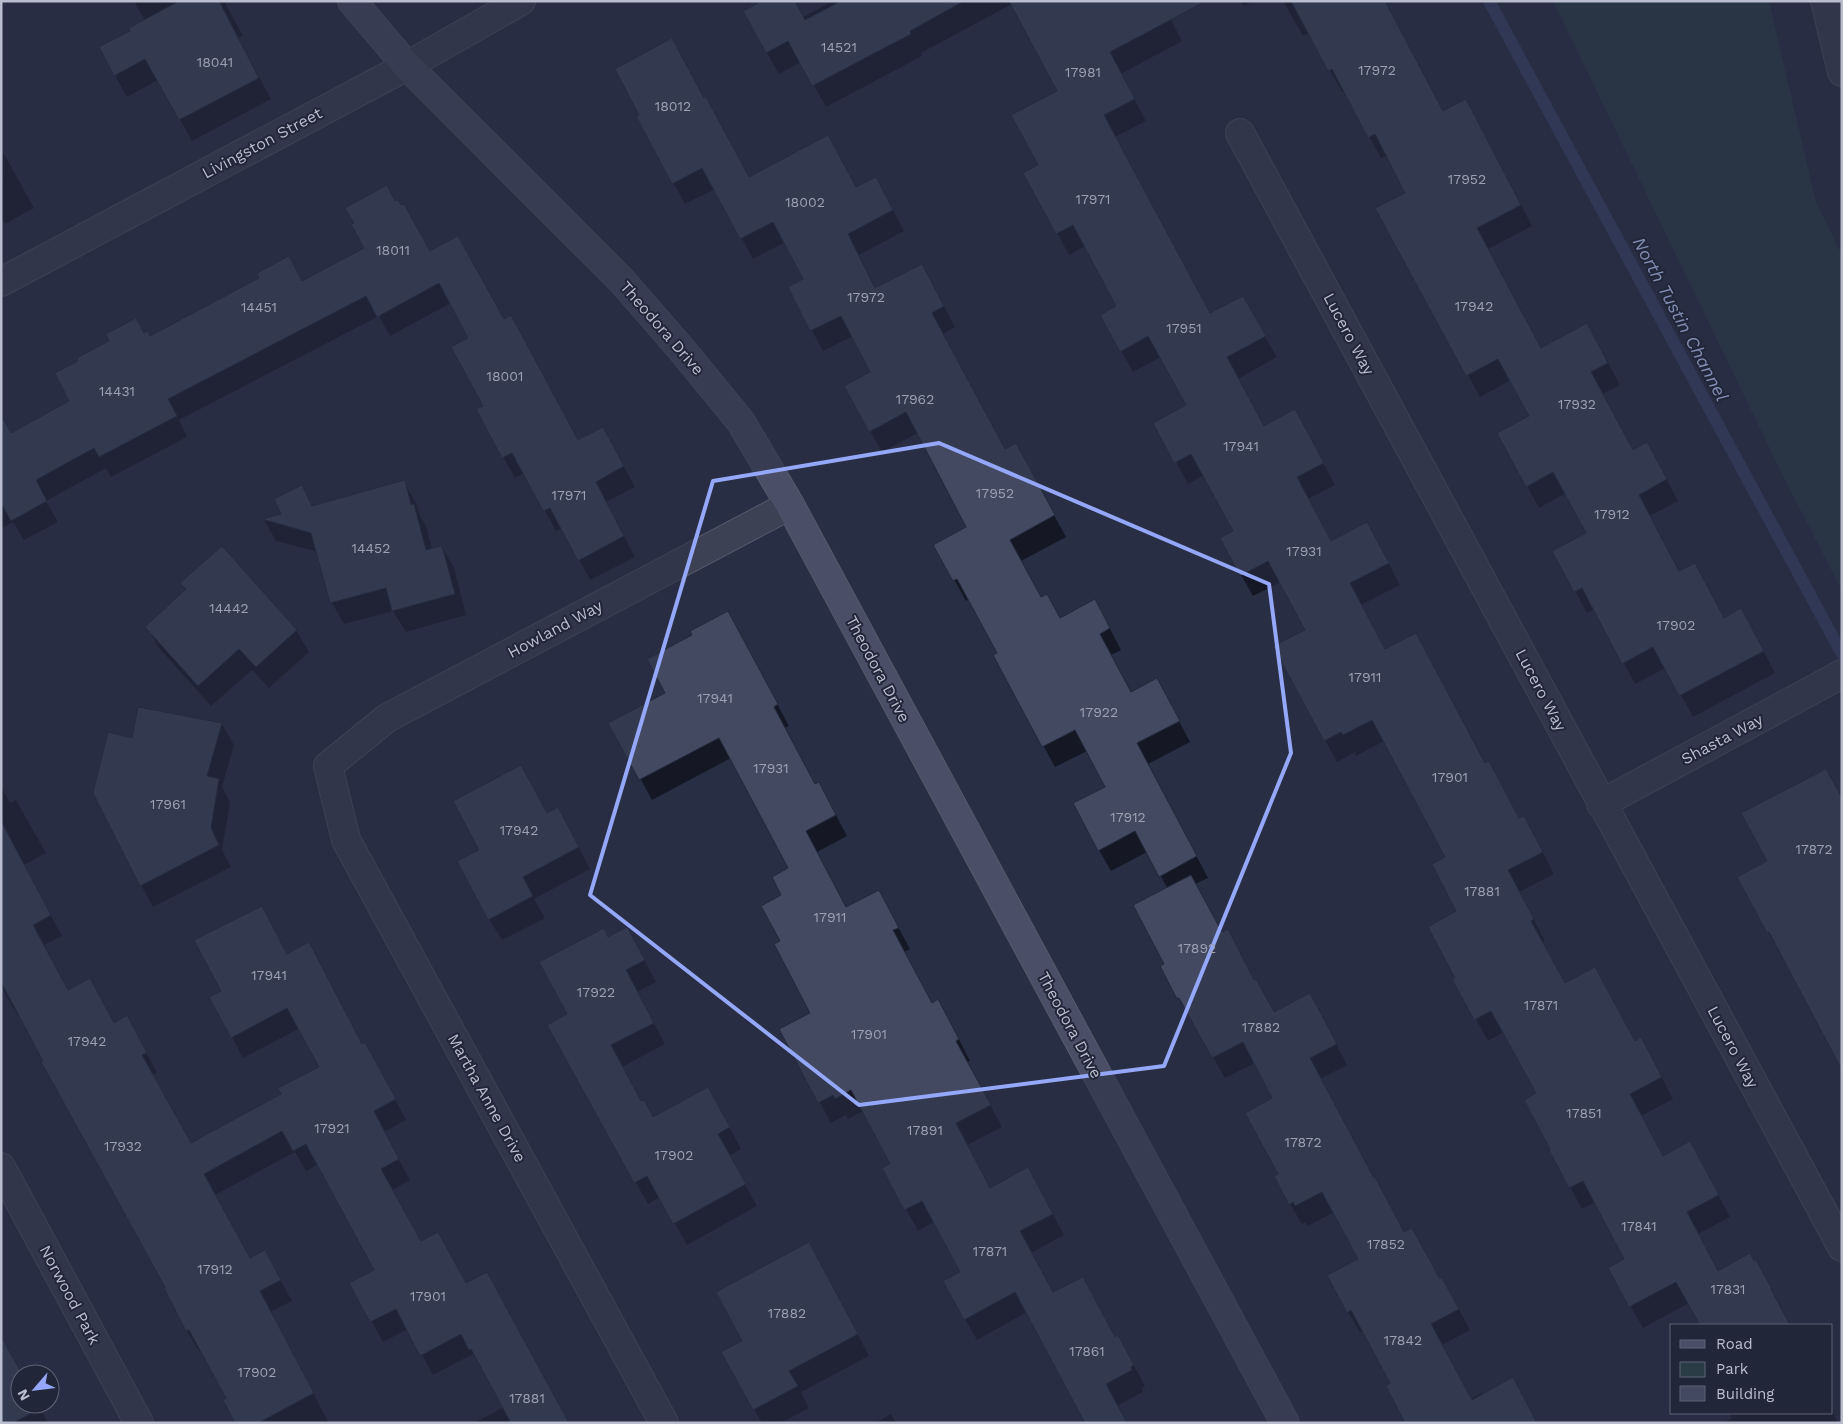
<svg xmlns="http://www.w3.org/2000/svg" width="1843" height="1424" viewBox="0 0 1843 1424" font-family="'Work Sans',sans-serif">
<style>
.green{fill:#2a3c45}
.shadow{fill:#0007}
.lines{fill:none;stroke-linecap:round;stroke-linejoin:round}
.stream{stroke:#3c466b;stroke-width:12}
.building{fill:#424961;stroke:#23283b}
.street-casing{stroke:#55596b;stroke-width:30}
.secondary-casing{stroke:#55596b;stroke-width:30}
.street{stroke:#3c4154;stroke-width:28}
.secondary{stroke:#4a4f67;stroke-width:28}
.marked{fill:none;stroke:#94a7f8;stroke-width:4;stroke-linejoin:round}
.labels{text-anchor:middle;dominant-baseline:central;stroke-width:4;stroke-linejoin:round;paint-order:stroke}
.number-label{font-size:14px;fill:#9ca0b2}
.street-label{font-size:16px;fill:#babdcd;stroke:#212639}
.water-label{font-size:18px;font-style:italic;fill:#818db3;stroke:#212639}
</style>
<rect width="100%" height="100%" fill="#282e44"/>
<!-- green -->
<path class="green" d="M 1553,1 L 1769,1 L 1816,202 L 1842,255 L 1842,591 L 1780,470 Z"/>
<!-- shadow -->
<g class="shadow">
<path d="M 134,1 L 224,1 L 243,36 L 238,38 L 271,99 L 192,141 L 158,80 L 127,97 L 100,48 L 132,31 L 145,21 Z"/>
<path d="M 833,1 L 1161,1 L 1182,41 L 1121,74 L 1146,121 L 1115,137 L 1211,315 L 1242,297 L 1277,357 L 1238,379 L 1264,428 L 1307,432 L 1335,485 L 1308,499 L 1331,543 L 1379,545 L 1400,585 L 1361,605 L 1386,651 L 1428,656 L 1486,764 L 1520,820 L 1536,839 L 1554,874 L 1519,892 L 1545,941 L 1542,942 L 1565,984 L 1635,1042 L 1653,1060 L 1673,1099 L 1641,1116 L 1663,1157 L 1702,1164 L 1730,1217 L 1698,1234 L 1718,1272 L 1768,1282 L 1783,1310 L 1782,1311 L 1789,1325 L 1701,1325 L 1689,1303 L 1643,1328 L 1609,1268 L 1625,1259 L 1595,1202 L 1582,1209 L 1551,1151 L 1538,1094 L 1504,1032 L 1488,1041 L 1454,980 L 1457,978 L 1458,912 L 1447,858 L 1384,741 L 1356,756 L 1355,752 L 1337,762 L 1325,740 L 1307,630 L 1281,582 L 1253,596 L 1241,575 L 1235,531 L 1204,475 L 1188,484 L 1155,423 L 1188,406 L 1161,357 L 1133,372 L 1121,351 L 1117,306 L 1085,246 L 1069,255 L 1025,173 L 1040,166 L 1059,92 L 1012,4 L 921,53 L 922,56 L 826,107 L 801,62 L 779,74 L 767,53 L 803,17 Z"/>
<path d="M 1241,1 L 1253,1 L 1244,6 Z"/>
<path d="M 1283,1 L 1384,1 L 1443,112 L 1466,100 L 1532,226 L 1488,249 L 1541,349 L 1599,346 L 1620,385 L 1603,394 L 1633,451 L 1659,465 L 1678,501 L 1650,516 L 1680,572 L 1724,619 L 1753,631 L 1775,673 L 1693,717 L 1666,668 L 1635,684 L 1595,609 L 1587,613 L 1554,552 L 1588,534 L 1566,493 L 1539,508 L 1527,486 L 1531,417 L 1511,380 L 1480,397 L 1377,208 L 1406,193 L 1387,156 L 1381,158 L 1344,91 L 1342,92 L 1309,33 L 1303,36 Z"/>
<path d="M 704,99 L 749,178 L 856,189 L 887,199 L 904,231 L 859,255 L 876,289 L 933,286 L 955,327 L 943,334 L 1005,451 L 1027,466 L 1066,537 L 1021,561 L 1041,599 L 1060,619 L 1106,621 L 1121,650 L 1111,655 L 1132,693 L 1168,700 L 1190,742 L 1148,764 L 1208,878 L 1195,884 L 1222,934 L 1274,1013 L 1321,1015 L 1347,1065 L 1320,1079 L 1405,1233 L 1454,1300 L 1470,1330 L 1442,1345 L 1471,1399 L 1481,1393 L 1537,1423 L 1392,1384 L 1364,1330 L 1360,1332 L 1348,1312 L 1359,1259 L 1334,1212 L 1308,1226 L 1305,1222 L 1302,1224 L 1290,1204 L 1279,1175 L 1274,1099 L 1255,1063 L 1225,1078 L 1161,967 L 1166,964 L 1168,889 L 1147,852 L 1111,871 L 1099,850 L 1106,787 L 1087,751 L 1055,767 L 994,656 L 999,654 L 970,599 L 966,601 L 935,545 L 967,527 L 918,433 L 882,452 L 870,431 L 871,373 L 853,336 L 823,351 L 789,288 L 805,280 L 785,242 L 753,259 L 715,189 L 685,204 L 638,117 Z"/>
<path d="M 3,152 L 34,208 L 5,224 L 1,217 Z"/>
<path d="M 395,202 L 430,252 L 504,320 L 578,441 L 614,449 L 635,487 L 606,502 L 635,557 L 590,580 L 562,528 L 556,531 L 524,473 L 515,478 L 503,457 L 484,406 L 470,338 L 451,303 L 390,336 L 379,316 L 179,420 L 187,437 L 111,477 L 106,468 L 46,501 L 58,522 L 24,540 L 13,522 L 1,529 L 1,439 L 70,402 L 144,334 L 150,338 L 302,282 L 366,248 Z"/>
<path d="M 404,482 L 416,503 L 420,516 L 426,526 L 432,549 L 442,547 L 454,568 L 466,615 L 406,632 L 393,611 L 344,624 L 332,603 L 318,552 L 276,541 L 264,520 L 283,515 L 302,487 L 313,507 Z"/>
<path d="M 182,583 L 296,630 L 309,652 L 269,688 L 252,670 L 211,706 L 159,648 L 147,627 L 186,591 Z"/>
<path d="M 728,612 L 789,726 L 785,728 L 815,785 L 830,804 L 847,836 L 817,852 L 847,908 L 890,912 L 910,949 L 904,952 L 932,1004 L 950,1022 L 970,1061 L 967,1062 L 1002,1127 L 967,1145 L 991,1189 L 1040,1190 L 1064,1235 L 1031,1253 L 1053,1293 L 1115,1338 L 1130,1358 L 1145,1386 L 1142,1388 L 1143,1392 L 1117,1406 L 1126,1423 L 1084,1423 L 1086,1422 L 1027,1312 L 977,1340 L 965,1319 L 962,1272 L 934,1222 L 918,1231 L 884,1169 L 892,1164 L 863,1111 L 848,1119 L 846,1115 L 831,1123 L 781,1030 L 812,1013 L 782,942 L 783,896 L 790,869 L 731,758 L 652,800 L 610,723 L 667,693 L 694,636 Z"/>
<path d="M 222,724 L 234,745 L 222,787 L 230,802 L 222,850 L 231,867 L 153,907 L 141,885 L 133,740 Z"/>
<path d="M 1826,770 L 1781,953 L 1780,954 L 1739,878 L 1769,862 Z"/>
<path d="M 1,786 L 10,803 L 16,800 L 46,853 L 24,865 L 62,936 L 44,945 L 68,991 L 114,1024 L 138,1037 L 157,1073 L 152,1076 L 191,1145 L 283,1095 L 320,1067 L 300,1028 L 243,1058 L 232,1037 L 222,992 L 261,907 L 287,955 L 377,1064 L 406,1120 L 384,1132 L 410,1180 L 392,1190 L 421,1242 L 466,1284 L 568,1423 L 474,1423 L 504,1407 L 483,1369 L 482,1370 L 473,1354 L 433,1375 L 408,1329 L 383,1342 L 351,1283 L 375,1270 L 318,1164 L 306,1171 L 295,1152 L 215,1195 L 250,1259 L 276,1272 L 292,1301 L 270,1312 L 329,1423 L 236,1423 L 227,1399 L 201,1350 L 199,1351 L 187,1331 L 165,1289 L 167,1288 L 20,1014 L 18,1016 L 1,986 Z"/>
<path d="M 547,814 L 570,830 L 590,869 L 534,899 L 545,918 L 502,940 L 489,919 L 480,850 Z"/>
<path d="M 608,938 L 639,950 L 656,982 L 637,992 L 665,1044 L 622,1067 L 641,1103 L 653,1118 L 720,1110 L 741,1149 L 729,1156 L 757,1206 L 687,1245 L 660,1197 L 648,1204 L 548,1026 L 569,1015 Z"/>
<path d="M 821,1265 L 869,1356 L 801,1392 L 809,1408 L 781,1423 L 762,1423 L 754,1409 Z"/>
<path d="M 1,1358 L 21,1374 L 20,1404 L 38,1404 L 48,1423 L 1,1423 Z"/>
<path d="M 1832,1411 L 1838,1423 L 1723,1423 L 1732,1418 L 1729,1413 L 1832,1413 Z"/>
<path d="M 891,1414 L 896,1423 L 875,1423 Z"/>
</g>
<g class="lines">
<!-- stream -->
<path class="stream" d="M 1489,1 L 1842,654"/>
</g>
<!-- building -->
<g class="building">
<path d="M 179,1 L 219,1 L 259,78 L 179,120 L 145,59 L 114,76 L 99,47 L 130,31 L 129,28 Z"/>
<path d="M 762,1 L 795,1 L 805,20 L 841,1 L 964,1 L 910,31 L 911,34 L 812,86 L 788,41 L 766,53 L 743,11 Z"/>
<path d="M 1009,1 L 1206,1 L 1110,52 L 1135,99 L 1104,115 L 1210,313 L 1243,296 L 1266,336 L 1227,357 L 1264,426 L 1295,409 L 1324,463 L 1297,477 L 1331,541 L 1367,522 L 1389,563 L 1350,583 L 1385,649 L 1416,633 L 1485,763 L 1489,761 L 1519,818 L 1524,816 L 1543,852 L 1508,870 L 1534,919 L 1531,921 L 1565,983 L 1595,967 L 1635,1041 L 1641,1037 L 1662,1077 L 1630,1094 L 1663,1156 L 1690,1141 L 1719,1195 L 1687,1212 L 1718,1271 L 1750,1253 L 1754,1261 L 1756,1260 L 1772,1289 L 1771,1289 L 1790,1325 L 1700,1325 L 1676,1282 L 1629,1307 L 1608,1268 L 1624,1259 L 1583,1181 L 1569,1188 L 1549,1150 L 1550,1149 L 1524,1100 L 1536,1093 L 1491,1011 L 1474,1020 L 1452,979 L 1455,978 L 1428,927 L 1456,911 L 1432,864 L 1445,857 L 1372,720 L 1343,735 L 1341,732 L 1324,741 L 1273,646 L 1305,630 L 1268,561 L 1240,576 L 1220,538 L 1233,531 L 1191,454 L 1174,463 L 1153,423 L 1186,405 L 1148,336 L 1120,352 L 1100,315 L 1116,306 L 1073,225 L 1056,234 L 1023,173 L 1038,165 L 1011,115 L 1057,91 Z"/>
<path d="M 1291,1 L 1385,1 L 1443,111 L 1466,99 L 1521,205 L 1477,228 L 1541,348 L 1587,323 L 1608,363 L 1591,372 L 1633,450 L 1647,442 L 1667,479 L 1639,495 L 1679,571 L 1695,563 L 1724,618 L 1741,608 L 1764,651 L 1679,696 L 1653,647 L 1622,664 L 1582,588 L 1574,592 L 1552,551 L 1586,533 L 1553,472 L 1526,487 L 1497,433 L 1529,416 L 1498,359 L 1466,376 L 1375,208 L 1405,193 L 1375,134 L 1368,138 L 1332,69 L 1328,71 Z"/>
<path d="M 672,38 L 704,98 L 706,97 L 749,177 L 828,135 L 856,187 L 876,177 L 893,210 L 848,234 L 875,288 L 922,264 L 944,306 L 932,313 L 1005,449 L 1016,443 L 1055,515 L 1010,540 L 1041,597 L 1047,594 L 1060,618 L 1095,599 L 1110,628 L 1100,634 L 1131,692 L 1157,678 L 1180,721 L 1137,743 L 1197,856 L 1159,877 L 1135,831 L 1098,851 L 1073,803 L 1105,787 L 1075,730 L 1042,747 L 993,655 L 997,653 L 957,579 L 953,581 L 933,545 L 966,527 L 906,412 L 869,432 L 844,386 L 870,372 L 841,316 L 810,331 L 788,287 L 803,279 L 773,222 L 740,239 L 702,168 L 672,184 L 636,116 L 639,115 L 615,69 Z"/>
<path d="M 387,185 L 395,201 L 398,199 L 401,205 L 404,204 L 430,251 L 458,236 L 504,319 L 511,315 L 578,440 L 603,427 L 624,466 L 596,482 L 624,536 L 578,561 L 550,508 L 543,511 L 512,453 L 502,458 L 476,409 L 483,406 L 451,347 L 468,338 L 439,283 L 377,317 L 366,296 L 168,399 L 177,416 L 99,457 L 94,448 L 36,480 L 47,501 L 11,521 L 1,503 L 1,415 L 11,433 L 69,401 L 55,373 L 78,361 L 77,358 L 109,341 L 106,334 L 136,318 L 144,333 L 148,331 L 150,336 L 259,278 L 257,273 L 289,256 L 302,281 L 364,248 L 351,224 L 354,223 L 345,208 Z"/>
<path d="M 405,480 L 411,505 L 414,504 L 426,550 L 442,546 L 455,594 L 392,611 L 386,588 L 330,603 L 311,533 L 262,519 L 281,514 L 274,499 L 302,485 L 312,506 Z"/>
<path d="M 222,546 L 297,630 L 256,667 L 239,649 L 198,686 L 145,627 L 186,589 L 180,583 Z"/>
<path d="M 728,611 L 778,704 L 774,707 L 815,784 L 819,782 L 836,815 L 806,831 L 846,907 L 879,890 L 899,928 L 893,930 L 932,1003 L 938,999 L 959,1039 L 956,1041 L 991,1105 L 956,1123 L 990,1188 L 1028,1167 L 1053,1214 L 1020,1231 L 1053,1292 L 1083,1277 L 1115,1337 L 1118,1335 L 1134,1365 L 1131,1367 L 1132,1370 L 1106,1384 L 1127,1423 L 1085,1423 L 1015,1292 L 964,1320 L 943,1281 L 960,1272 L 922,1201 L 904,1210 L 882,1168 L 890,1164 L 851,1090 L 835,1099 L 833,1095 L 818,1103 L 779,1029 L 810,1013 L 774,944 L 780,941 L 761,906 L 781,895 L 772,877 L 788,868 L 719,738 L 639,780 L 608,723 L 665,693 L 647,659 L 692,635 L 690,631 Z"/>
<path d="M 138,707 L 222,723 L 207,776 L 219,779 L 211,828 L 219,845 L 140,886 L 93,793 L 108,732 L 132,738 Z"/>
<path d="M 521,765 L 547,813 L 558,807 L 579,847 L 523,877 L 533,896 L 488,920 L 457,861 L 479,850 L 453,801 Z"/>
<path d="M 1826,769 L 1842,798 L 1842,1070 L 1769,932 L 1767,933 L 1737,877 L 1767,861 L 1741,813 Z"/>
<path d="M 1,821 L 51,915 L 33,925 L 68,990 L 90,978 L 114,1023 L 127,1015 L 147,1053 L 142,1055 L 191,1143 L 281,1094 L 278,1088 L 319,1067 L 287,1008 L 231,1038 L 209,997 L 221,991 L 194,940 L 262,906 L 287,954 L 309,942 L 362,1044 L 365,1042 L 396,1099 L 374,1111 L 399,1159 L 381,1169 L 421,1241 L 438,1232 L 466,1283 L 487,1272 L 569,1423 L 511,1423 L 471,1349 L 469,1350 L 461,1334 L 420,1356 L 396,1309 L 370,1322 L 349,1283 L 374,1270 L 306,1144 L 293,1151 L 282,1131 L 204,1174 L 250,1258 L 265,1250 L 281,1280 L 260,1291 L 314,1393 L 258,1423 L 235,1423 L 223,1400 L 226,1398 L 189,1330 L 186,1331 L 164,1288 L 165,1287 L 54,1085 L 41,1062 L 43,1061 L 1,982 Z"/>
<path d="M 1191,875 L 1222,932 L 1228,929 L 1254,980 L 1256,979 L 1274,1012 L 1310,993 L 1337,1044 L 1310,1058 L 1374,1178 L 1375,1177 L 1404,1232 L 1412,1228 L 1440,1279 L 1442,1278 L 1459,1309 L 1431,1324 L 1472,1400 L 1513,1377 L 1537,1423 L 1405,1423 L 1386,1386 L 1390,1383 L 1351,1310 L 1347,1313 L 1327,1275 L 1358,1259 L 1322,1192 L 1295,1206 L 1293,1202 L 1289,1205 L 1274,1176 L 1278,1174 L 1245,1113 L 1272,1098 L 1243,1042 L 1212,1058 L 1179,998 L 1177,999 L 1160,966 L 1164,964 L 1133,905 Z"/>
<path d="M 627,927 L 645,960 L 626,970 L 654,1023 L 611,1045 L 641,1101 L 644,1100 L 653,1117 L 708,1087 L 730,1127 L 718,1134 L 746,1184 L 673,1224 L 647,1176 L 634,1183 L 547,1025 L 567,1014 L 539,962 L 604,928 L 608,937 Z"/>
<path d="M 809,1242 L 858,1334 L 789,1371 L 798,1386 L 753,1410 L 721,1352 L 742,1341 L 716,1292 Z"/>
<path d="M 1,1336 L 22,1374 L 20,1374 L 20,1404 L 38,1404 L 41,1408 L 13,1423 L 1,1423 Z"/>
</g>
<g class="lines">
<!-- street casing -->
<g class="street-casing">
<g id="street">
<path d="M 1825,1 L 1842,72"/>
<path d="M 1240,133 L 1842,1247"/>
<path d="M 1,282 L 407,66 L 521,1"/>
<path d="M 1601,804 L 1842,674"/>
<path d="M 1,1167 L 139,1423"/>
<path d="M 664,1423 L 346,840 L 328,766 L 387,718 L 790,505"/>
</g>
</g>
<!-- secondary casing -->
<g class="secondary-casing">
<path id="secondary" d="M 352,1 L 407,66 L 622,281 L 682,350 L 741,422 L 790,505 L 1285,1423"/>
</g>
<!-- street -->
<use href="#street" class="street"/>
<!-- secondary -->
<use href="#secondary" class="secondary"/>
</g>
<!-- marked area -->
<path d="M0 0H1843V1424H0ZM 939,443 L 1269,584 L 1291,753 L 1164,1066 L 859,1105 L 590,895 L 713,481 Z" fill="#282e44" fill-opacity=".55" fill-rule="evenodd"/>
<path class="marked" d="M 939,443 L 1269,584 L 1291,753 L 1164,1066 L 859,1105 L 590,895 L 713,481 Z"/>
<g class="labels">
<!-- number labels -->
<g class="number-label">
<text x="839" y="47">14521</text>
<text x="215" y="62">18041</text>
<text x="1377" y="70">17972</text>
<text x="1083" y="72">17981</text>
<text x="673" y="106">18012</text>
<text x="1467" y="179">17952</text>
<text x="1093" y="199">17971</text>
<text x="805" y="202">18002</text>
<text x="393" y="250">18011</text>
<text x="866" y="297">17972</text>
<text x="1474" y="306">17942</text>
<text x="259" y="307">14451</text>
<text x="1184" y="328">17951</text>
<text x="505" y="376">18001</text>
<text x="117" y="391">14431</text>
<text x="915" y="399">17962</text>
<text x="1577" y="404">17932</text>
<text x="1241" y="446">17941</text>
<text x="995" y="493">17952</text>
<text x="569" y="495">17971</text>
<text x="1612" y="514">17912</text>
<text x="371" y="548">14452</text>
<text x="1304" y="551">17931</text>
<text x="229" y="608">14442</text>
<text x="1676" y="625">17902</text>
<text x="1365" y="677">17911</text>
<text x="715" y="698">17941</text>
<text x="1099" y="712">17922</text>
<text x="771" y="768">17931</text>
<text x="1450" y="777">17901</text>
<text x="168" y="804">17961</text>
<text x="1128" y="817">17912</text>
<text x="519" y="830">17942</text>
<text x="1814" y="849">17872</text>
<text x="1482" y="891">17881</text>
<text x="830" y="917">17911</text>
<text x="1197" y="948">17892</text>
<text x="269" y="975">17941</text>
<text x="596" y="992">17922</text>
<text x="1541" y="1005">17871</text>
<text x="1261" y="1027">17882</text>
<text x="869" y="1034">17901</text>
<text x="87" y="1041">17942</text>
<text x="1584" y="1113">17851</text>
<text x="332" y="1128">17921</text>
<text x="925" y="1130">17891</text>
<text x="1303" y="1142">17872</text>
<text x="123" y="1146">17932</text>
<text x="674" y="1155">17902</text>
<text x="1639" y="1226">17841</text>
<text x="1386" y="1244">17852</text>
<text x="990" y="1251">17871</text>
<text x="215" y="1269">17912</text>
<text x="1728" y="1289">17831</text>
<text x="428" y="1296">17901</text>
<text x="787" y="1313">17882</text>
<text x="1403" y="1340">17842</text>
<text x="1087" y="1351">17861</text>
<text x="257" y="1372">17902</text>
<text x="527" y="1398">17881</text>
</g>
<!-- street labels -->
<g class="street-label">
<text transform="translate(262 143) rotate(-28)">Livingston Street</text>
<text transform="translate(662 328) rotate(49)">Theodora Drive</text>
<text transform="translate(1349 334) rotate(62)">Lucero Way</text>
<text transform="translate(555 629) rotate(-28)">Howland Way</text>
<text transform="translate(878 669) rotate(62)">Theodora Drive</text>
<text transform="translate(1541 690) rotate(62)">Lucero Way</text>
<text transform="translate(1722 739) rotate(-28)">Shasta Way</text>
<text transform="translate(1070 1025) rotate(62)">Theodora Drive</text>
<text transform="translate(1733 1047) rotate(62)">Lucero Way</text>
<text transform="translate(487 1098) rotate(61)">Martha Anne Drive</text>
<text transform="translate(70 1295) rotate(62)">Norwood Park</text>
</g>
<!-- water labels -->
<g class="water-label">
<text transform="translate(1681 319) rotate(62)">North Tustin Channel</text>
</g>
</g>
<!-- border -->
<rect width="1843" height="1424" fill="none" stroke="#babdcd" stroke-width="5"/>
<!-- legend -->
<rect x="1670" y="1324" width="162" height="90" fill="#212639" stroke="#5e6274"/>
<rect x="1680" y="1340" width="25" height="8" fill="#4a4f67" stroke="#5e6274"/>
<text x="1716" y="1349" font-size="15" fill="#babdcd">Road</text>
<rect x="1680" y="1362" width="25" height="15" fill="#2a3c45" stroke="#5e6274"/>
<text x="1716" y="1374" font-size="15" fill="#babdcd">Park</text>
<rect x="1680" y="1386" width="25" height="15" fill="#424961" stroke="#5e6274"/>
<text x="1716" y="1399" font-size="15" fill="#babdcd">Building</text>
<!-- north arrow -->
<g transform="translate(35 1389) rotate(242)"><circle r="24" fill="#212639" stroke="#5e6274"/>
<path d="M0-4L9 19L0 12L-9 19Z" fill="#94a7f8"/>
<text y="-8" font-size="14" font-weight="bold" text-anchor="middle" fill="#babdcd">N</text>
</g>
</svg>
